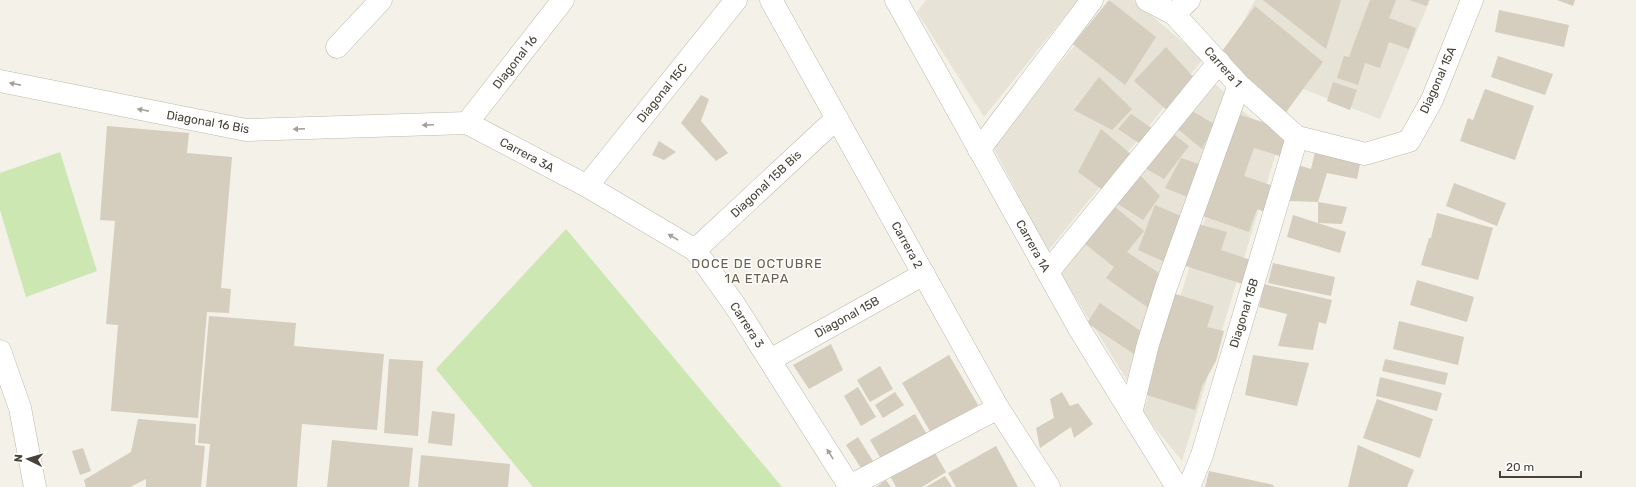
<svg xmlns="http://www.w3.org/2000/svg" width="1636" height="487" viewBox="0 0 1636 487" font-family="Rubik,sans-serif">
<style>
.residential{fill:#e7e3d6}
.green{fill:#cce7b2}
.building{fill:#d5cdbe}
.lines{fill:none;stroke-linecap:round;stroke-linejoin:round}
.minor-casing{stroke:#bfb9ab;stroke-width:23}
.minor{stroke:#fff;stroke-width:22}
.oneway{fill:#a3a09b}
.labels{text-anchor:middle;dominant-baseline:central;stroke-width:3;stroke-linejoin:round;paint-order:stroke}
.street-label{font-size:12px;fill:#474237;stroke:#fff}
.neighbourhood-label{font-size:13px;letter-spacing:1px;fill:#69604e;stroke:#fff}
</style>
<rect width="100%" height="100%" fill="#f4f1e8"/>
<!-- residential -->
<g class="residential">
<path d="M 926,0 L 1078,0 L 984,117 L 917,12 Z"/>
<path d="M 1111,0 L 1133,0 L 1203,59 L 1048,251 L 993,147 Z"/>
<path d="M 1255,0 L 1430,0 L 1380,119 L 1288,83 L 1242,24 Z"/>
<path d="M 1214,83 L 1225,93 L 1127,380 L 1061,274 Z"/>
<path d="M 1240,109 L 1280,140 L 1182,461 L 1143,413 Z"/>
</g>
<!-- green -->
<g class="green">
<path d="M 60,152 L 97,271 L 26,297 L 0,210 L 0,173 Z"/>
<path d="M 566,229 L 782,487 L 533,487 L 436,369 Z"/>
</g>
<!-- building -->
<g class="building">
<path d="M 1109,0 L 1156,37 L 1125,85 L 1073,44 Z"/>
<path d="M 1263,0 L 1341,0 L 1326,49 Z"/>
<path d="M 1370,0 L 1396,0 L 1389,18 L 1416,28 L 1409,49 L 1389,42 L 1380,68 L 1365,63 L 1358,85 L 1337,78 L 1344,56 L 1349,57 Z"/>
<path d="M 1409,0 L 1429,0 L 1427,6 Z"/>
<path d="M 1557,0 L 1575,0 L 1573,6 Z"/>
<path d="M 1255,6 L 1323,62 L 1284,115 L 1220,54 Z"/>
<path d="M 1499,10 L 1569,25 L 1564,47 L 1495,32 Z"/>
<path d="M 1166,47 L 1197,81 L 1169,112 L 1134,81 Z"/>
<path d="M 1498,56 L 1553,74 L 1545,95 L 1491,77 Z"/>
<path d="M 1099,77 L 1132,109 L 1112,130 L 1074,110 Z"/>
<path d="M 1333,82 L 1357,90 L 1350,110 L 1327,101 Z"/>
<path d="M 1485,89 L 1534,106 L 1515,160 L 1460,141 L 1468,118 L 1473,120 Z"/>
<path d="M 701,95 L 709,99 L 701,121 L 728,153 L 716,161 L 681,123 Z"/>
<path d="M 1187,108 L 1214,124 L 1202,149 L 1174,126 Z"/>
<path d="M 1231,112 L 1288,130 L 1280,156 L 1254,148 L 1244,176 L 1279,188 L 1271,214 L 1257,209 L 1249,232 L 1197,214 Z"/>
<path d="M 1131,114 L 1156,131 L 1142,145 L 1118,129 Z"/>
<path d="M 107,126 L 189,133 L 187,153 L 232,157 L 221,288 L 231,289 L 229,313 L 207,312 L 198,418 L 111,411 L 118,325 L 106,324 L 115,221 L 100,220 Z"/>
<path d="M 1101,129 L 1132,155 L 1104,191 L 1078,172 Z"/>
<path d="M 1168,130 L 1189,146 L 1164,179 L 1143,167 Z"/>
<path d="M 659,141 L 676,152 L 664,160 L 652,155 Z"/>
<path d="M 1317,144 L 1362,154 L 1357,179 L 1327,173 L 1318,202 L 1290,201 L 1298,165 L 1311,169 Z"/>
<path d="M 1181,158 L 1207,167 L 1195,200 L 1165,188 Z"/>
<path d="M 1137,172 L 1160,196 L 1143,220 L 1115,202 Z"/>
<path d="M 1454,183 L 1506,203 L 1497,226 L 1446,206 Z"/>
<path d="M 1318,202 L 1347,207 L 1342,224 L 1318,223 Z"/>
<path d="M 1155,205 L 1188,219 L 1174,266 L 1138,250 Z"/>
<path d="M 1114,206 L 1144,231 L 1127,252 L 1165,277 L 1154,312 L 1106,278 L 1114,267 L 1084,243 Z"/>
<path d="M 1437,213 L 1493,228 L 1478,280 L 1421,265 L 1429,238 L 1431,238 Z"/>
<path d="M 1293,215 L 1346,232 L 1340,253 L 1287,237 Z"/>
<path d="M 1191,222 L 1227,232 L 1221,250 L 1254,261 L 1246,285 L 1179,264 Z"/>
<path d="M 1273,263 L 1335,277 L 1331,296 L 1268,283 Z"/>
<path d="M 1417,280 L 1474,297 L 1467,322 L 1410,305 Z"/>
<path d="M 1264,284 L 1332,300 L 1326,324 L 1319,322 L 1313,350 L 1278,346 L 1287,314 L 1259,307 Z"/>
<path d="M 1166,291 L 1214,306 L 1207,327 L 1224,331 L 1216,361 L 1202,386 L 1195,410 L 1137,392 Z"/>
<path d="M 1100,303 L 1148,336 L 1140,358 L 1087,323 Z"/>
<path d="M 209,316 L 296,323 L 294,346 L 384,354 L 377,430 L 302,424 L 297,487 L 206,487 L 210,444 L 198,443 Z"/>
<path d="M 1399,321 L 1464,337 L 1458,365 L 1393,349 Z"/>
<path d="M 831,344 L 843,370 L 809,389 L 793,365 Z"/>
<path d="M 949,355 L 978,405 L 931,433 L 902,383 Z"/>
<path d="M 1253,355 L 1309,363 L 1297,406 L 1245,395 Z"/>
<path d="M 389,359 L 423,361 L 418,436 L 384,433 Z"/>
<path d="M 1385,359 L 1448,373 L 1445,385 L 1382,371 Z"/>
<path d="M 880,366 L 893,389 L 870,402 L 857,380 Z"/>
<path d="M 1380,377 L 1442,393 L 1437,411 L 1376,396 Z"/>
<path d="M 858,387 L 876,417 L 861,426 L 844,396 Z"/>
<path d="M 895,392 L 904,405 L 883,418 L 875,405 Z"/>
<path d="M 1062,392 L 1070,406 L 1078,403 L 1093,424 L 1074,438 L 1071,427 L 1040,448 L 1036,428 L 1054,418 L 1050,399 Z"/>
<path d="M 1377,399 L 1433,419 L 1420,458 L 1363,438 Z"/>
<path d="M 432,411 L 455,414 L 452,446 L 428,443 Z"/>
<path d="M 915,414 L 929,438 L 884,464 L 870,440 Z"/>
<path d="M 138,419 L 196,424 L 195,445 L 205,446 L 201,487 L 146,487 L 146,479 L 130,487 L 86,487 L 84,480 L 131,452 Z"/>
<path d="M 858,437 L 873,461 L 861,468 L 846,445 Z"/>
<path d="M 332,440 L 413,448 L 409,487 L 327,487 Z"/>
<path d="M 1358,445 L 1414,470 L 1407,487 L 1348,487 Z"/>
<path d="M 996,446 L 1018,487 L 956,487 L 948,473 Z"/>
<path d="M 83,448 L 91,471 L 80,475 L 72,451 Z"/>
<path d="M 932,448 L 946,472 L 922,487 L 896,487 L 889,474 Z"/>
<path d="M 421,455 L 510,464 L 508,487 L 418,487 Z"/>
<path d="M 1209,471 L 1274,485 L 1273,487 L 1205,487 Z"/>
<path d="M 945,476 L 952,487 L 926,487 Z"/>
<path d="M 886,480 L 891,487 L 876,487 Z"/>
</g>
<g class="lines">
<!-- minor casing -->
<g class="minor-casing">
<g id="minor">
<path d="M 771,0 L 998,408 L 1049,487"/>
<path d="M 896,0 L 1080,330 L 1177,487"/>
<path d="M 1147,0 L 1174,14 L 1239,85 L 1297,137 L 1365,154 L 1409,141 L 1432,100 L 1472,0"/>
<path d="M 1174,14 L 1189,0"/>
<path d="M 337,47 L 381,0"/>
<path d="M 0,81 L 246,130 L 467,123 L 587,186 L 695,250 L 734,304 L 850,487"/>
<path d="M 467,123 L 563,0"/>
<path d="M 979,150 L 1092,0"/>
<path d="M 587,186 L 736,0"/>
<path d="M 695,250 L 837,118"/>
<path d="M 1048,272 L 1219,62"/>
<path d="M 0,351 L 20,408 L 35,487"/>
<path d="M 770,360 L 924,274"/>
<path d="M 1131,413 L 1148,344 L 1166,287 L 1239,85"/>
<path d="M 850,486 L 998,408"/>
<path d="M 1189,487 L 1202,455 L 1297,137"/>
</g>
</g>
<!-- minor -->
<use href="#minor" class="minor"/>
</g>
<!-- one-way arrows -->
<defs><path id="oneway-solid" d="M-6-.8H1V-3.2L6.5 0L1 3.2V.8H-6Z"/></defs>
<g class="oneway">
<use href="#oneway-solid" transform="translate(15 84) rotate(-169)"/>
<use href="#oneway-solid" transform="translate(143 110) rotate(-169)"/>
<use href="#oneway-solid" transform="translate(428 125) rotate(178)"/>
<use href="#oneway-solid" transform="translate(299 129) rotate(178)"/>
<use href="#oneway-solid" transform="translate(673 237) rotate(-149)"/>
<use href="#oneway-solid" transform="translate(830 454) rotate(-122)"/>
</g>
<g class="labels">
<!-- street labels -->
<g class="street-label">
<text transform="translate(515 62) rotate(-52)">Diagonal 16</text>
<text transform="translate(1223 67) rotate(48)">Carrera 1</text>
<text transform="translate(1438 80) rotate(-66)">Diagonal 15A</text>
<text transform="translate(662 93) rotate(-51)">Diagonal 15C</text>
<text transform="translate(208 122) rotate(10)">Diagonal 16 Bis</text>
<text transform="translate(527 155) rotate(28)">Carrera 3A</text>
<text transform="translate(766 184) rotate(-43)">Diagonal 15B Bis</text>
<text transform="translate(907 245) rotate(61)">Carrera 2</text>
<text transform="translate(1033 246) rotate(61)">Carrera 1A</text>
<text transform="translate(1244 313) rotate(-73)">Diagonal 15B</text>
<text transform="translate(847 317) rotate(-29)">Diagonal 15B</text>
<text transform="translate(747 325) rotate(57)">Carrera 3</text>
</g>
<!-- neighbourhood labels -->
<g class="neighbourhood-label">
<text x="757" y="263">DOCE DE OCTUBRE<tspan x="757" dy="15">1A ETAPA</tspan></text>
</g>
</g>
<!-- north arrow -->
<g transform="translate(28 459) rotate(275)" stroke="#ffffff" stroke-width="3" paint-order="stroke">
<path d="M0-3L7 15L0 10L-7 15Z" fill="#474237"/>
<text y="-6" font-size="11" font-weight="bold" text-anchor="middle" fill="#474237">N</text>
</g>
<!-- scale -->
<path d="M1500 471v6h81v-6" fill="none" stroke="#474237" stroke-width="2"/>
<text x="1506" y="471" font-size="12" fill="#474237" stroke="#ffffff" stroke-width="3" paint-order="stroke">20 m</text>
</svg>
